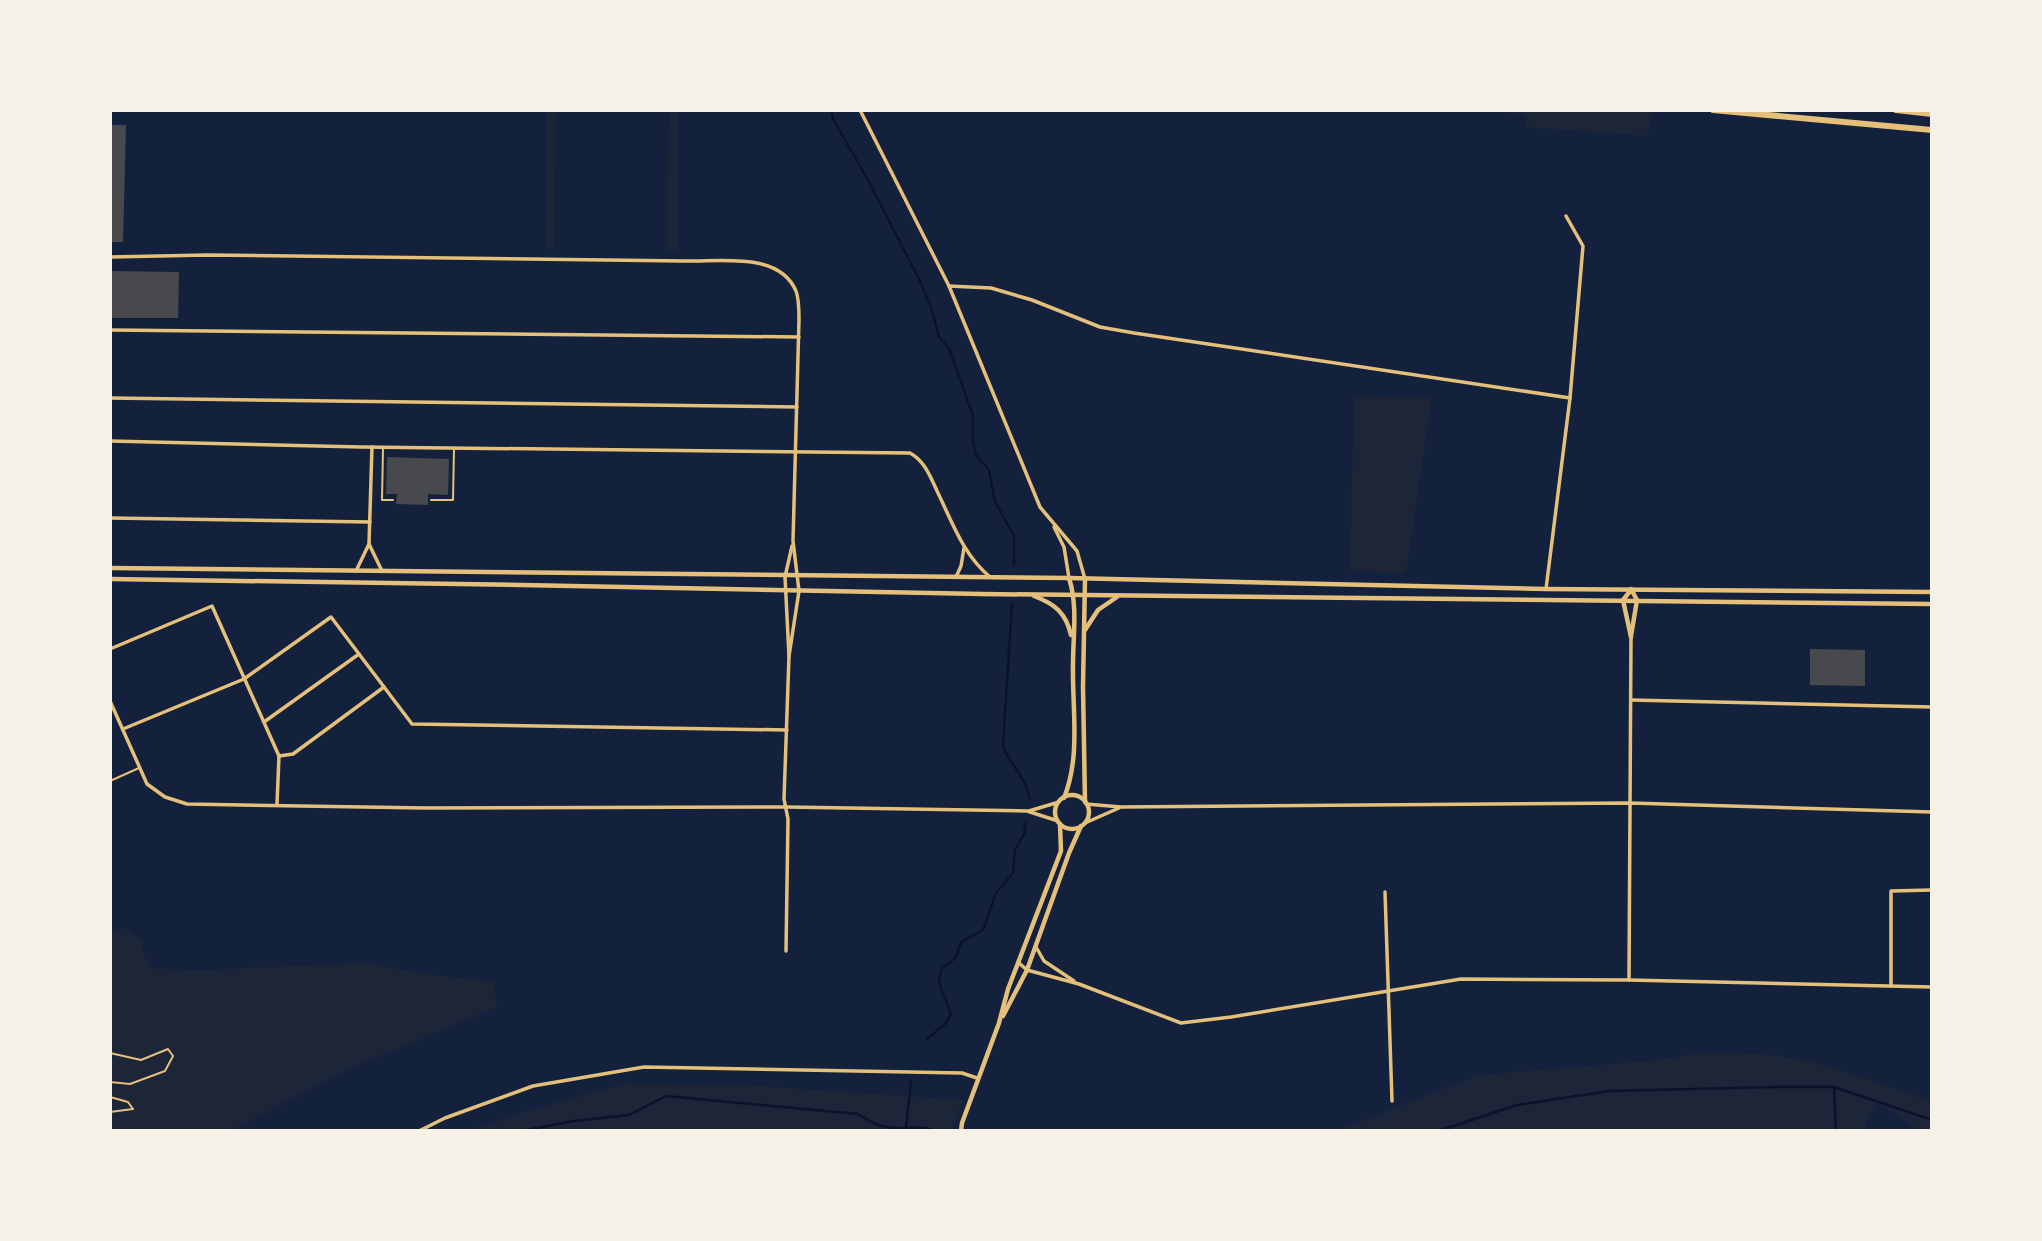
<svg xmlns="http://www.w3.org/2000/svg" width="2042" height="1241" viewBox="0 0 2042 1241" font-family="Helvetica,sans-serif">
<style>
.green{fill:#1d2539}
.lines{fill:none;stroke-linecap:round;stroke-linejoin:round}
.stream{stroke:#0b132b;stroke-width:2.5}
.building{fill:#48494c}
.path{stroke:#e5c07b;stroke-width:2}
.service{stroke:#e5c07b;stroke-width:2}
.minor{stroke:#e5c07b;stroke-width:3.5}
.tertiary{stroke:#e5c07b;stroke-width:4.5}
.trunk{stroke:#e5c07b;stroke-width:6}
</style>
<rect width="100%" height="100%" fill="#14213d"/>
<!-- green -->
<g class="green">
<path d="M 546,110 L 556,110 L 554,249 L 545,249 Z"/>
<path d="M 669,110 L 678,110 L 678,250 L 667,250 Z"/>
<path d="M 1491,110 L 1653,110 L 1647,136 L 1525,127 L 1527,115 Z"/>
<path d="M 1354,396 L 1432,397 L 1406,573 L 1350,571 Z"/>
<path d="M 124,928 L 142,940 L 144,954 L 150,968 L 198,970 L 368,963 L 425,974 L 494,982 L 497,1007 L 351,1068 L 231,1131 L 110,1131 L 110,930 Z"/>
<path d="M 1709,1052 C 1732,1053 1757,1053 1780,1056 C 1828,1064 1887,1084 1932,1103 L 1932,1131 L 1921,1131 L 1876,1102 L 1863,1131 L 1336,1131 L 1478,1075 L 1649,1061 Z"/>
<path d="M 624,1084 L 744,1085 L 963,1100 L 951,1131 L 470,1131 L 526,1111 Z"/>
</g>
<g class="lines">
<!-- stream -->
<g class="stream">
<path d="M 831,110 L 833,119 L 868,180 L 920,281 L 932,310 L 939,337 L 949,348 L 973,416 L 973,442 L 976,455 L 989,470 L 995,502 L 1014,536 L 1014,564"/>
<path d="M 1012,604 L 1003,744 L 1004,750 L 1025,783 L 1030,800"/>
<path d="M 927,1039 L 945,1024 L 951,1014 L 939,983 L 941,970 L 956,957 L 961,942 L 983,930 L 996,893 L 1013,873 L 1015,850 L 1024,834 L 1026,821"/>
<path d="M 1834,1087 L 1836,1131"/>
<path d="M 906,1127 L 911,1082"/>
<path d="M 521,1131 L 573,1121 L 629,1115 L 666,1096 L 858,1114 C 869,1121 881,1128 895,1128 C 909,1129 921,1125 935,1131"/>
<path d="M 1438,1131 L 1517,1105 L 1609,1091 L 1775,1087 L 1834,1087 L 1932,1120"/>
</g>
</g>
<!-- building -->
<g class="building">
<path d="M 110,125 L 126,125 L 123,242 L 110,242 Z"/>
<path d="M 110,271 L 179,272 L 178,318 L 110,318 Z"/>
<path d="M 387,457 L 449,459 L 448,495 L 428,494 L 428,505 L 396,504 L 397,494 L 386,494 Z"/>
<path d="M 1810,649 L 1865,650 L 1865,686 L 1810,685 Z"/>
</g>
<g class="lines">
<!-- path -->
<g class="path">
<path d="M 110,1053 L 141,1060 L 168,1049 L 173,1056 L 165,1071 L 130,1084 L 110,1082"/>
<path d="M 110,1097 L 128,1102 L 133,1109"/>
<path d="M 110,1112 L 133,1109"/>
</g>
<!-- service -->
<g class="service">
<path d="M 383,449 L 382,500 L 393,500"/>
<path d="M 431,500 L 453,500 L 454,449"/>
<path d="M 110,781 L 139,768"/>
</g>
<!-- minor -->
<g class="minor">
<path d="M 860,110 L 949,286 L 1040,507 L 1077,551 L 1085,579"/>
<path d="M 1566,216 L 1583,246 L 1570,398"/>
<path d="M 110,257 L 207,255 L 684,261 C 719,262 779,251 796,291 C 799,299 799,310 799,319 L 793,541 L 799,591 L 789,656"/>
<path d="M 949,286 L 991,288 L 1032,300 L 1100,327 L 1134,333 L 1570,398 L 1546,589"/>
<path d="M 110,330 L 799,337"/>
<path d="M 110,398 L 797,407"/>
<path d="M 110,441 L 361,447 L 910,453 C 925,461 931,478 938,493 C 952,522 964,556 990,577"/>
<path d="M 110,518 L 370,522"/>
<path d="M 1054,527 L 1064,547 L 1069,578"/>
<path d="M 369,544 L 382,571"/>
<path d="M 356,571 L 369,544 L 372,447"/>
<path d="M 956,577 L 961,566 L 964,548"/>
<path d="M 110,649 L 212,606 L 279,756 L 277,804"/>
<path d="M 1631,700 L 1932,707"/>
<path d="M 110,701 L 147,784 L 165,797 L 187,804 L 425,808 L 786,807 L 1027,811 L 1058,821"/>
<path d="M 264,722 L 359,654"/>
<path d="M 123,729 L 244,679 L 331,617 L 412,724 L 787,730"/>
<path d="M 279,756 L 293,754 L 384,687"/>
<path d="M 1086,804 L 1121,807 L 1630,803 L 1932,812"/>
<path d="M 1029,811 L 1059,802"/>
<path d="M 1085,823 L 1119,808"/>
<path d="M 1385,892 L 1392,1101"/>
<path d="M 1036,947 L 1044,961 L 1074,981"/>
<path d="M 786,951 L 788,819 L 784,799 L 789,656 L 785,577 L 792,546"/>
<path d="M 1019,963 L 1027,970 L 1079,984 L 1181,1023 L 1231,1017 L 1461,979 L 1629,980 L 1932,987"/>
<path d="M 1629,980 L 1631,637"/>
<path d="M 1891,986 L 1891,891 L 1932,890"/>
<path d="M 419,1131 L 445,1118 L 533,1086 L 644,1067 L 962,1073 L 977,1078"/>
</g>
<!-- tertiary -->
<g class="tertiary">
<path d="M 110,568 L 1069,578 L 1546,589 L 1932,592"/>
<path d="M 110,579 L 521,585 L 982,594 L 1932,604"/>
<path d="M 1085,579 L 1083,686 L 1085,802"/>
<path d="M 1631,590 L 1623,600 L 1631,637"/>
<path d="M 1034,596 C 1055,604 1066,613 1071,635"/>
<path d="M 1085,630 L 1098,610 L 1117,597"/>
<path d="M 1631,636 L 1637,600 L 1631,589"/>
<circle cx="1072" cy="812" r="17"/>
<path d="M 1064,798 C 1081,756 1072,708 1073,664 C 1073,636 1078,606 1069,578"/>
<path d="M 1003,1016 L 1027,970 L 1069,853 L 1081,826"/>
<path d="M 961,1131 L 962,1123 L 999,1023 L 1008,989 L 1061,851 L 1060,824"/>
</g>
<!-- trunk -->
<g class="trunk">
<path d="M 1713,110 L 1932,130"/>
<path d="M 1896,110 L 1932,114"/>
</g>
</g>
<!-- border -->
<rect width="2042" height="1241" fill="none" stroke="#f6f1e7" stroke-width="224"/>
</svg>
